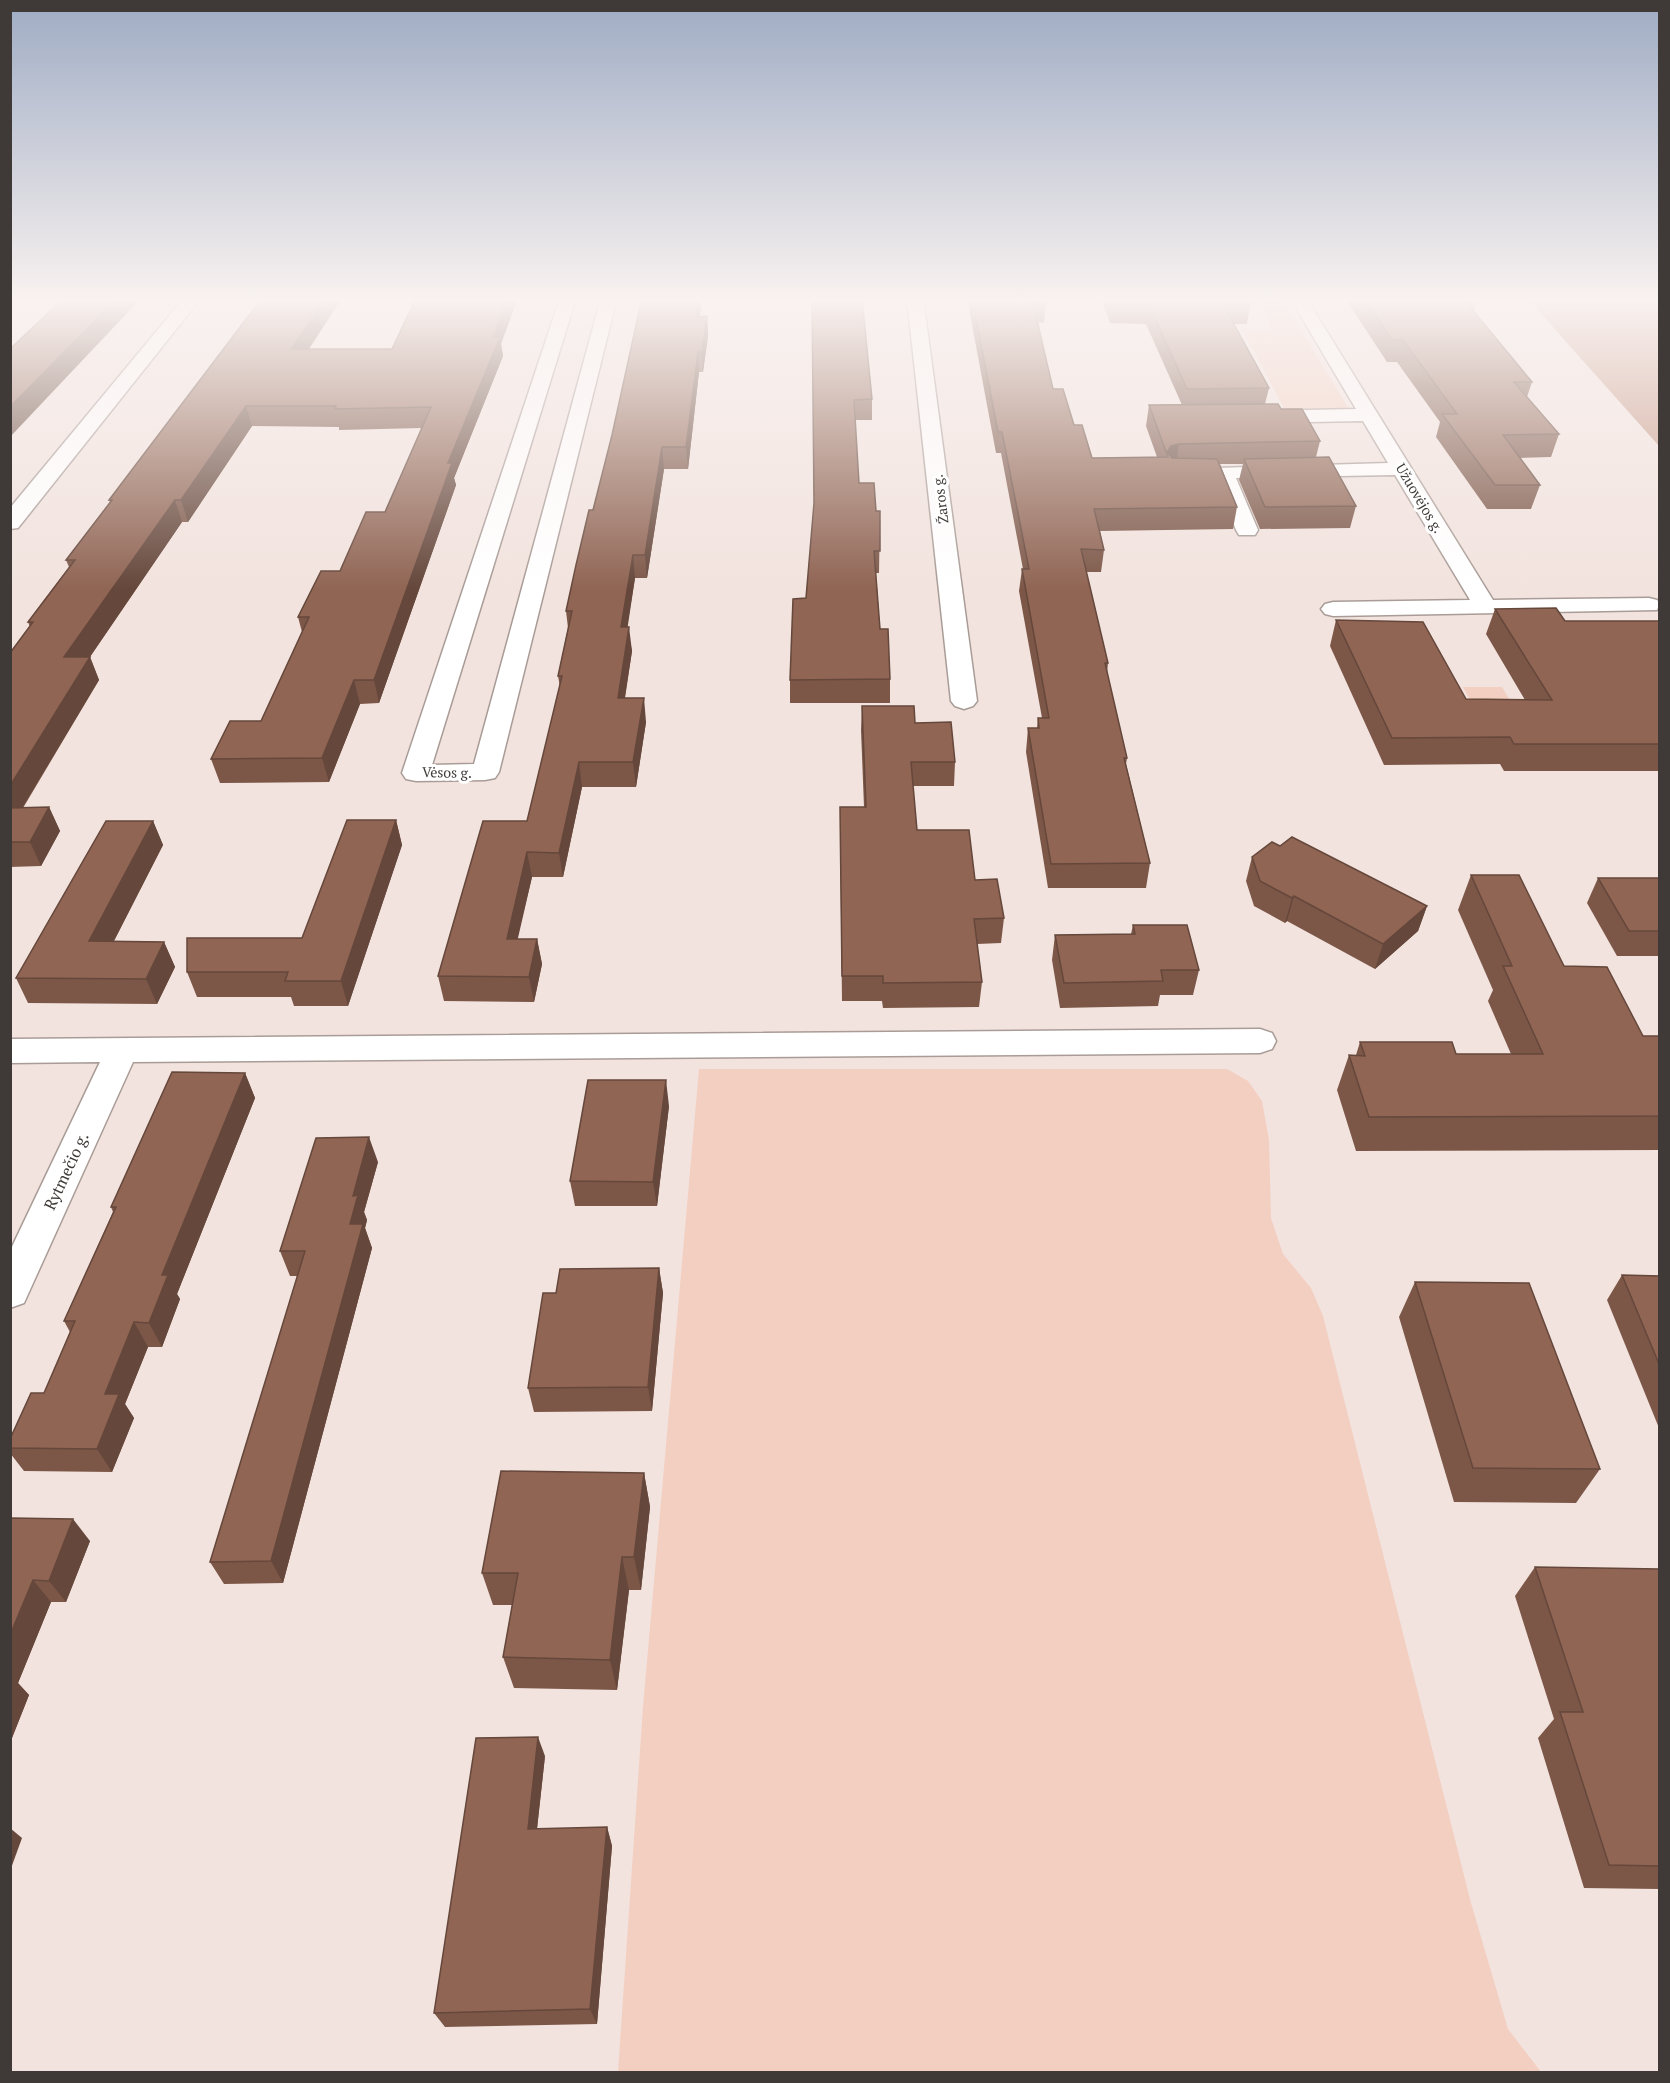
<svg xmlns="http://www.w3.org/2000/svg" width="1670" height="2083" viewBox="0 0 1670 2083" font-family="'PT Serif',serif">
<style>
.green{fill:#f3cfc1}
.forest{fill:#c69785}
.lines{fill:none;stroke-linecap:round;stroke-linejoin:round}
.minor-casing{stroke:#a99c97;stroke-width:3}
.minor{fill:#fff;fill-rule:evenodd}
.wall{fill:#7c5748}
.shaded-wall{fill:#65473b}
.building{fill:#906554;stroke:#65473b;stroke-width:1.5}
.labels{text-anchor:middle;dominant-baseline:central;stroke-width:6;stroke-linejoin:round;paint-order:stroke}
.far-street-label{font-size:14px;fill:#3f3a38;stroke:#fff}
.street-label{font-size:16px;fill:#3f3a38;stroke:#fff}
</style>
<rect width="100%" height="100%" fill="#f2e3de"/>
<!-- green -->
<g class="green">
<path d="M 1259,298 L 1282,298 L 1349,409 L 1286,412 L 1242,329 L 1272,330 Z"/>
<path d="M 1463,687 L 1502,687 L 1515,709 L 1475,709 Z"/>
<path d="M 699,1069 L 1227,1069 L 1248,1081 L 1262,1101 L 1269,1140 L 1271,1218 L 1283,1254 L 1311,1288 L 1323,1316 L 1471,1903 L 1508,2029 L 1541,2072 L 618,2072 L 643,1707 Z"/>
</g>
<!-- forest -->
<path class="forest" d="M 1527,298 L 1659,298 L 1659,446 Z"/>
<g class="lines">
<!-- minor casing -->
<g class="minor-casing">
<g id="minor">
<path d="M 184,298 L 201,298 L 18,528 L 10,529 L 10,508 Z"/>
<path d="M 560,298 L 576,298 L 432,765 L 474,764 L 601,298 L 617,298 L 499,772 L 495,778 L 485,780 L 416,781 L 406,779 L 402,773 Z"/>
<path d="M 907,298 L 923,298 L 977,701 L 973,706 L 964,709 L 955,706 L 951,701 Z"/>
<path d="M 1290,298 L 1306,298 L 1493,600 L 1649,598 L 1657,600 L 1660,603 L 1657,610 L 1333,616 L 1325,614 L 1321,609 L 1325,604 L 1333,602 L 1470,600 L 1395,475 L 1236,478 L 1258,530 L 1255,535 L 1239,535 L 1236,530 L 1213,472 L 1216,468 L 1388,463 L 1363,421 L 1260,423 L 1250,417 L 1260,411 L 1356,409 Z"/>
<path d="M 1260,1029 L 1272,1033 L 1276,1041 L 1272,1049 L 1260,1053 L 133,1062 L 29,1292 L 24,1303 L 10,1308 L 10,1251 L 100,1062 L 10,1063 L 10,1039 Z"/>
</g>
</g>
<!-- minor -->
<use href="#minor" class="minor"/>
</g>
<!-- wall -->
<g class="wall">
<path d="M 342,298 L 309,349 L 392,349 L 501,344 L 503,356 L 454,478 L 456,485 L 379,703 L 360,704 L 329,782 L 220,783 L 211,759 L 261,721 L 302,632 L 298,617 L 340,571 L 385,512 L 422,428 L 339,430 L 339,427 L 252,426 L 188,522 L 182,522 L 90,657 L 99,680 L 23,808 L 49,807 L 60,831 L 41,866 L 10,867 L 10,653 L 30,627 L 28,622 L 69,567 L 66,560 L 110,502 L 109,500 Z"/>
<path d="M 702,298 L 700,316 L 707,316 L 708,336 L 703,372 L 699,372 L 688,469 L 664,469 L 647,578 L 635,578 L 627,627 L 632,651 L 625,698 L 646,722 L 636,787 L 582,787 L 563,877 L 532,877 L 517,939 L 537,939 L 542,964 L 534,1002 L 444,1001 L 438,976 L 527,821 L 560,687 L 558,676 L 568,628 L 566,611 L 593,510 Z"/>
<path d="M 862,298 L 872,399 L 872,420 L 855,420 L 859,483 L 876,511 L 880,511 L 879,573 L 876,573 L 880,629 L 890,679 L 890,703 L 790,703 L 790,680 L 806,598 Z"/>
<path d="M 967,298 L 1044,298 L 1046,303 L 1044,323 L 1037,322 L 1053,389 L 1074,425 L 1092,458 L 1157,457 L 1146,426 L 1149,405 L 1182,405 L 1146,324 L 1110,323 L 1101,298 L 1246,298 L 1250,305 L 1247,324 L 1234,324 L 1269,388 L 1265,404 L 1281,409 L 1320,441 L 1316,457 L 1356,506 L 1350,528 L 1260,529 L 1239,480 L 1243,464 L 1220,464 L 1237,507 L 1233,529 L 1100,531 L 1104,550 L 1101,572 L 1086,572 L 1108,663 L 1107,673 L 1127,758 L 1126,764 L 1150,863 L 1146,888 L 1048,888 L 1026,752 L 1028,728 L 1037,728 L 1038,718 L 1042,718 L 1019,591 L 1022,569 L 1023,569 L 1001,453 L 996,453 Z"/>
<path d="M 1345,298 L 1474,298 L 1477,301 L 1474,312 L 1532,382 L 1527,397 L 1559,434 L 1551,457 L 1520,458 L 1540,485 L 1531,509 L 1487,509 L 1436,437 L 1440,422 L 1397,362 L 1387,362 Z"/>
<path d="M 1495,609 L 1565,621 L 1659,621 L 1659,771 L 1504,771 L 1500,764 L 1384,765 L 1330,646 L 1336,620 L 1466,699 L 1525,700 L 1486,634 Z"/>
<path d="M 862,706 L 915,723 L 955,762 L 954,786 L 913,786 L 917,830 L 975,880 L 1004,918 L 1001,943 L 977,944 L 982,982 L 979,1007 L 883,1008 L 882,1001 L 842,1001 L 840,832 L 864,807 L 861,730 Z"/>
<path d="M 396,820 L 402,845 L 348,1006 L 294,1006 L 291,997 L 197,997 L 187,972 L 302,938 Z"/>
<path d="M 153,821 L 163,845 L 114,941 L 164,942 L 175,967 L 157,1004 L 28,1003 L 16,978 Z"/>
<path d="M 1280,846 L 1427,906 L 1418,931 L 1375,969 L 1287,921 L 1285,923 L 1254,906 L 1246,881 L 1252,857 Z"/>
<path d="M 1471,875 L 1564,966 L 1643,1036 L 1659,1036 L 1659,1150 L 1356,1151 L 1337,1090 L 1349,1055 L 1356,1055 L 1360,1042 L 1456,1054 L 1511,1054 L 1488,1001 L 1493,990 L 1458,910 Z"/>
<path d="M 1598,878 L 1659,878 L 1659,956 L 1617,956 L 1587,903 Z"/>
<path d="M 1133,925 L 1199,970 L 1193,995 L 1160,995 L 1158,1006 L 1060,1008 L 1052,960 L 1055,935 L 1131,934 Z"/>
<path d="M 245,1073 L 255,1098 L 177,1294 L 180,1299 L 162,1347 L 148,1347 L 125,1404 L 134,1418 L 112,1472 L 24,1471 L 10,1453 L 10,1439 L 44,1393 L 70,1332 L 64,1321 L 113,1212 L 111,1207 Z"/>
<path d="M 669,1106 L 657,1206 L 575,1206 L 570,1181 Z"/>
<path d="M 378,1162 L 364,1212 L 367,1220 L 365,1228 L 372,1248 L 283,1583 L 224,1584 L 210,1562 L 298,1276 L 290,1276 L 280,1251 Z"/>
<path d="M 659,1268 L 663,1293 L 652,1411 L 534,1412 L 528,1388 L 556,1293 Z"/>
<path d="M 1622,1275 L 1659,1276 L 1659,1428 L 1607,1300 Z"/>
<path d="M 1415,1282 L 1600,1469 L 1576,1503 L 1454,1502 L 1399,1317 Z"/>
<path d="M 644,1473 L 650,1507 L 641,1590 L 629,1590 L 617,1690 L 514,1688 L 503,1657 L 512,1605 L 493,1605 L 482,1573 Z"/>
<path d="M 10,1518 L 90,1541 L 66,1602 L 51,1602 L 18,1683 L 29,1695 L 10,1743 Z"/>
<path d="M 1535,1567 L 1659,1570 L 1659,1889 L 1584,1888 L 1538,1738 L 1554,1719 L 1515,1596 Z"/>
<path d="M 545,1756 L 537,1829 L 607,1827 L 612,1846 L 597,2024 L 445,2027 L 434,2013 Z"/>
</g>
<!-- shaded-wall -->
<g class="shaded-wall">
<path d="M 117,298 L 140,298 L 130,310 L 10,437 L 10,407 Z"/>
<path d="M 326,298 L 342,298 L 295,369 L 291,349 Z"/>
<path d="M 508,298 L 518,298 L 501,344 L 503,356 L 454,478 L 456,485 L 379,703 L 374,680 L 448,463 Z"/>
<path d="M 698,298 L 702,298 L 697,336 L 696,317 Z"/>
<path d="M 707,316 L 708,336 L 703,372 L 702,352 Z"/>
<path d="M 698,352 L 699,372 L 688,469 L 686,447 Z"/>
<path d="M 246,406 L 252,426 L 188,522 L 181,500 Z"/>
<path d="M 1179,444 L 1176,465 L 1168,457 L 1167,452 L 1171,446 Z"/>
<path d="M 662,447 L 664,469 L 647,578 L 645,555 Z"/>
<path d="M 175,500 L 182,522 L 74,680 L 64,657 Z"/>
<path d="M 633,555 L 635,578 L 624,651 L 621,627 Z"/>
<path d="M 629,627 L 632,651 L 621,722 L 618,698 Z"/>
<path d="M 90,657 L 99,680 L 10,828 L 10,786 Z"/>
<path d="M 354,680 L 360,704 L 329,782 L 322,758 Z"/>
<path d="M 644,698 L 646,722 L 636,787 L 633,762 Z"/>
<path d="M 579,762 L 582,787 L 563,877 L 559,853 Z"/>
<path d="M 49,807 L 60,831 L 41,866 L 30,842 Z"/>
<path d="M 396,820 L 402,845 L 348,1006 L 341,981 Z"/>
<path d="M 153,821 L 163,845 L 101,966 L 89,941 Z"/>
<path d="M 527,852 L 532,877 L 512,964 L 507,939 Z"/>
<path d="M 1294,896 L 1287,921 L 1285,923 L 1292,898 Z"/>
<path d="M 1427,906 L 1418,931 L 1375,969 L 1383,944 Z"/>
<path d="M 537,939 L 542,964 L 534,1002 L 529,977 Z"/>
<path d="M 164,942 L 175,967 L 157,1004 L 146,979 Z"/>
<path d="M 245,1073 L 255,1098 L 177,1294 L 180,1299 L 162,1347 L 149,1323 L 162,1275 Z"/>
<path d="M 666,1080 L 669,1106 L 657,1206 L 653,1182 Z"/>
<path d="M 369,1137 L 378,1162 L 364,1212 L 367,1220 L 365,1228 L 372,1248 L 283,1583 L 271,1561 L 350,1224 L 353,1196 Z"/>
<path d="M 659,1268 L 663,1293 L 652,1411 L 648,1387 Z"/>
<path d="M 134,1322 L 148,1347 L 125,1404 L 134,1418 L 112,1472 L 97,1449 L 105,1394 Z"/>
<path d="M 644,1473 L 650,1507 L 641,1590 L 634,1557 Z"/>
<path d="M 73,1519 L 90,1541 L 66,1602 L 49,1581 Z"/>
<path d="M 622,1557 L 629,1590 L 617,1690 L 610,1660 Z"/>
<path d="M 33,1580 L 51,1602 L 18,1683 L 29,1695 L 10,1743 L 10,1635 Z"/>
<path d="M 538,1737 L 545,1756 L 535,1847 L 528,1829 Z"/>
<path d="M 607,1827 L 612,1846 L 597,2024 L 590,2009 Z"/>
<path d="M 10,1828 L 22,1838 L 10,1871 Z"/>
</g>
<!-- building -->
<g class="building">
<path d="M 67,298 L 117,298 L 10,407 L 10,349 L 63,299 L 66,299 Z"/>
<path d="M 262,298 L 326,298 L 291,349 L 392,349 L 416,298 L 508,298 L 493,337 L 500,337 L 448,463 L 452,463 L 374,680 L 354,680 L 322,758 L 211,759 L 230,721 L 261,721 L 309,617 L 298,617 L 321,571 L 340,571 L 366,512 L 385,512 L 431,407 L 335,409 L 336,406 L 246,406 L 181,500 L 175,500 L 64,657 L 90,657 L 10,786 L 10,653 L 33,622 L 28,622 L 75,560 L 66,560 L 112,500 L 109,500 Z"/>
<path d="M 642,298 L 698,298 L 696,317 L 707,316 L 702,352 L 698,352 L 686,447 L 662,447 L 645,555 L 633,555 L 621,627 L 629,627 L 618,698 L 644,698 L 633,762 L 579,762 L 559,853 L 527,852 L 507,939 L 537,939 L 529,977 L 438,976 L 483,821 L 527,821 L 562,676 L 558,676 L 572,611 L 566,611 L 576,565 L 589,510 L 593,510 L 612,435 Z"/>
<path d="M 812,298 L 862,298 L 872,399 L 854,400 L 859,483 L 874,483 L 876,511 L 880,511 L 880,551 L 874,551 L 880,629 L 888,629 L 890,679 L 790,680 L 793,599 L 806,598 L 814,503 Z"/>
<path d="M 972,298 L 1044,298 L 1046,303 L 1033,303 L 1053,389 L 1063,389 L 1074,425 L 1082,425 L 1092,458 L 1168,457 L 1149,405 L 1278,404 L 1281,409 L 1302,409 L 1320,441 L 1179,444 L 1171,446 L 1167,452 L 1172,458 L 1217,459 L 1237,507 L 1094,509 L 1104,550 L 1081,549 L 1108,663 L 1105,663 L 1127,758 L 1124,758 L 1150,863 L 1051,864 L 1028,728 L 1039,728 L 1038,718 L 1049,718 L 1022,569 L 1029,569 L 1002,432 L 998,432 Z"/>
<path d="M 1110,298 L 1246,298 L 1250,305 L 1224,306 L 1269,388 L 1187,389 L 1149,305 L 1112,304 Z"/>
<path d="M 1364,298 L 1474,298 L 1477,301 L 1465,301 L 1532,382 L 1514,382 L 1559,434 L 1503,435 L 1540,485 L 1495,485 L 1442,414 L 1457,414 L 1403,340 L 1392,340 Z"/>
<path d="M 1329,457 L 1356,506 L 1265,507 L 1244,459 Z"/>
<path d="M 1556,608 L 1565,621 L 1659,621 L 1659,744 L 1514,744 L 1510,737 L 1392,738 L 1336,620 L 1423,622 L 1466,699 L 1552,700 L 1495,609 Z"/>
<path d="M 862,706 L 914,706 L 915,723 L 951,722 L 955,762 L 911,762 L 917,830 L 969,830 L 975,880 L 997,879 L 1004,918 L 974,919 L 982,982 L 883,983 L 883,976 L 842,976 L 840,807 L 866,807 Z"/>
<path d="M 49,807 L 30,842 L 10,842 L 10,808 Z"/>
<path d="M 347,820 L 396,820 L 341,981 L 285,981 L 288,972 L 187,972 L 187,938 L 302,938 Z"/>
<path d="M 106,821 L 153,821 L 89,941 L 164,942 L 146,979 L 16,978 Z"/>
<path d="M 1292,837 L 1427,906 L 1383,944 L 1294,896 L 1292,898 L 1260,881 L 1252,857 L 1272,842 L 1280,846 Z"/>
<path d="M 1471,875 L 1519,875 L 1564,966 L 1607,967 L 1643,1036 L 1659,1036 L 1659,1116 L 1369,1117 L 1349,1055 L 1365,1056 L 1360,1042 L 1452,1042 L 1456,1054 L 1543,1054 L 1503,966 L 1512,966 Z"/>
<path d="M 1598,878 L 1659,878 L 1659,931 L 1629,931 Z"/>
<path d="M 1133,925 L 1187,925 L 1199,970 L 1161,970 L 1163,981 L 1064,983 L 1055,935 L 1135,934 Z"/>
<path d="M 172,1072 L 245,1073 L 162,1275 L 168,1275 L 149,1323 L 134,1322 L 105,1394 L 119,1394 L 97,1449 L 10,1448 L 10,1439 L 31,1393 L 44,1393 L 75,1321 L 64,1321 L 116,1207 L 111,1207 Z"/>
<path d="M 588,1080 L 666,1080 L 653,1182 L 570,1181 Z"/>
<path d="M 369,1137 L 353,1196 L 358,1195 L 350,1224 L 363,1224 L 271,1561 L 210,1562 L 305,1251 L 280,1251 L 316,1138 Z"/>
<path d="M 659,1268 L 648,1387 L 528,1388 L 543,1293 L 556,1293 L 560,1269 Z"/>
<path d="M 1622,1275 L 1659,1276 L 1659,1364 Z"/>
<path d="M 1415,1282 L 1529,1283 L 1600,1469 L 1473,1468 Z"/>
<path d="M 501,1471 L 644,1473 L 634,1557 L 622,1557 L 610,1660 L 503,1657 L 518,1573 L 482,1573 Z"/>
<path d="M 10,1518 L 73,1519 L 49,1581 L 33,1580 L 10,1635 Z"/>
<path d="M 1535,1567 L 1659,1569 L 1659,1866 L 1609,1865 L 1560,1712 L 1583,1712 Z"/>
<path d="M 538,1737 L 528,1829 L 607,1827 L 590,2009 L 434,2013 L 476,1738 Z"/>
</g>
<!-- sky -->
<linearGradient id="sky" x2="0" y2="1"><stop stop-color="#9facc4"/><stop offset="0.51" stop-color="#f9f2f0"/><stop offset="1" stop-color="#f9f2f0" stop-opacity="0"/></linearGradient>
<rect width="1670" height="589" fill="url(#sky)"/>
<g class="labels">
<!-- far-street labels -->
<g class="far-street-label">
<text transform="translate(1420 498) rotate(59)">Užuovėjos g.</text>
<text transform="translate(940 499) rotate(-97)">Žaros g.</text>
<text transform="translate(447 772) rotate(1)">Vėsos g.</text>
</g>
<!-- street labels -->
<g class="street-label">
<text transform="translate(66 1171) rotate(-65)">Rytmečio g.</text>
</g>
</g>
<!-- border -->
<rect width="1670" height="2083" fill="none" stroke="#3f3a38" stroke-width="24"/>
</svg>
